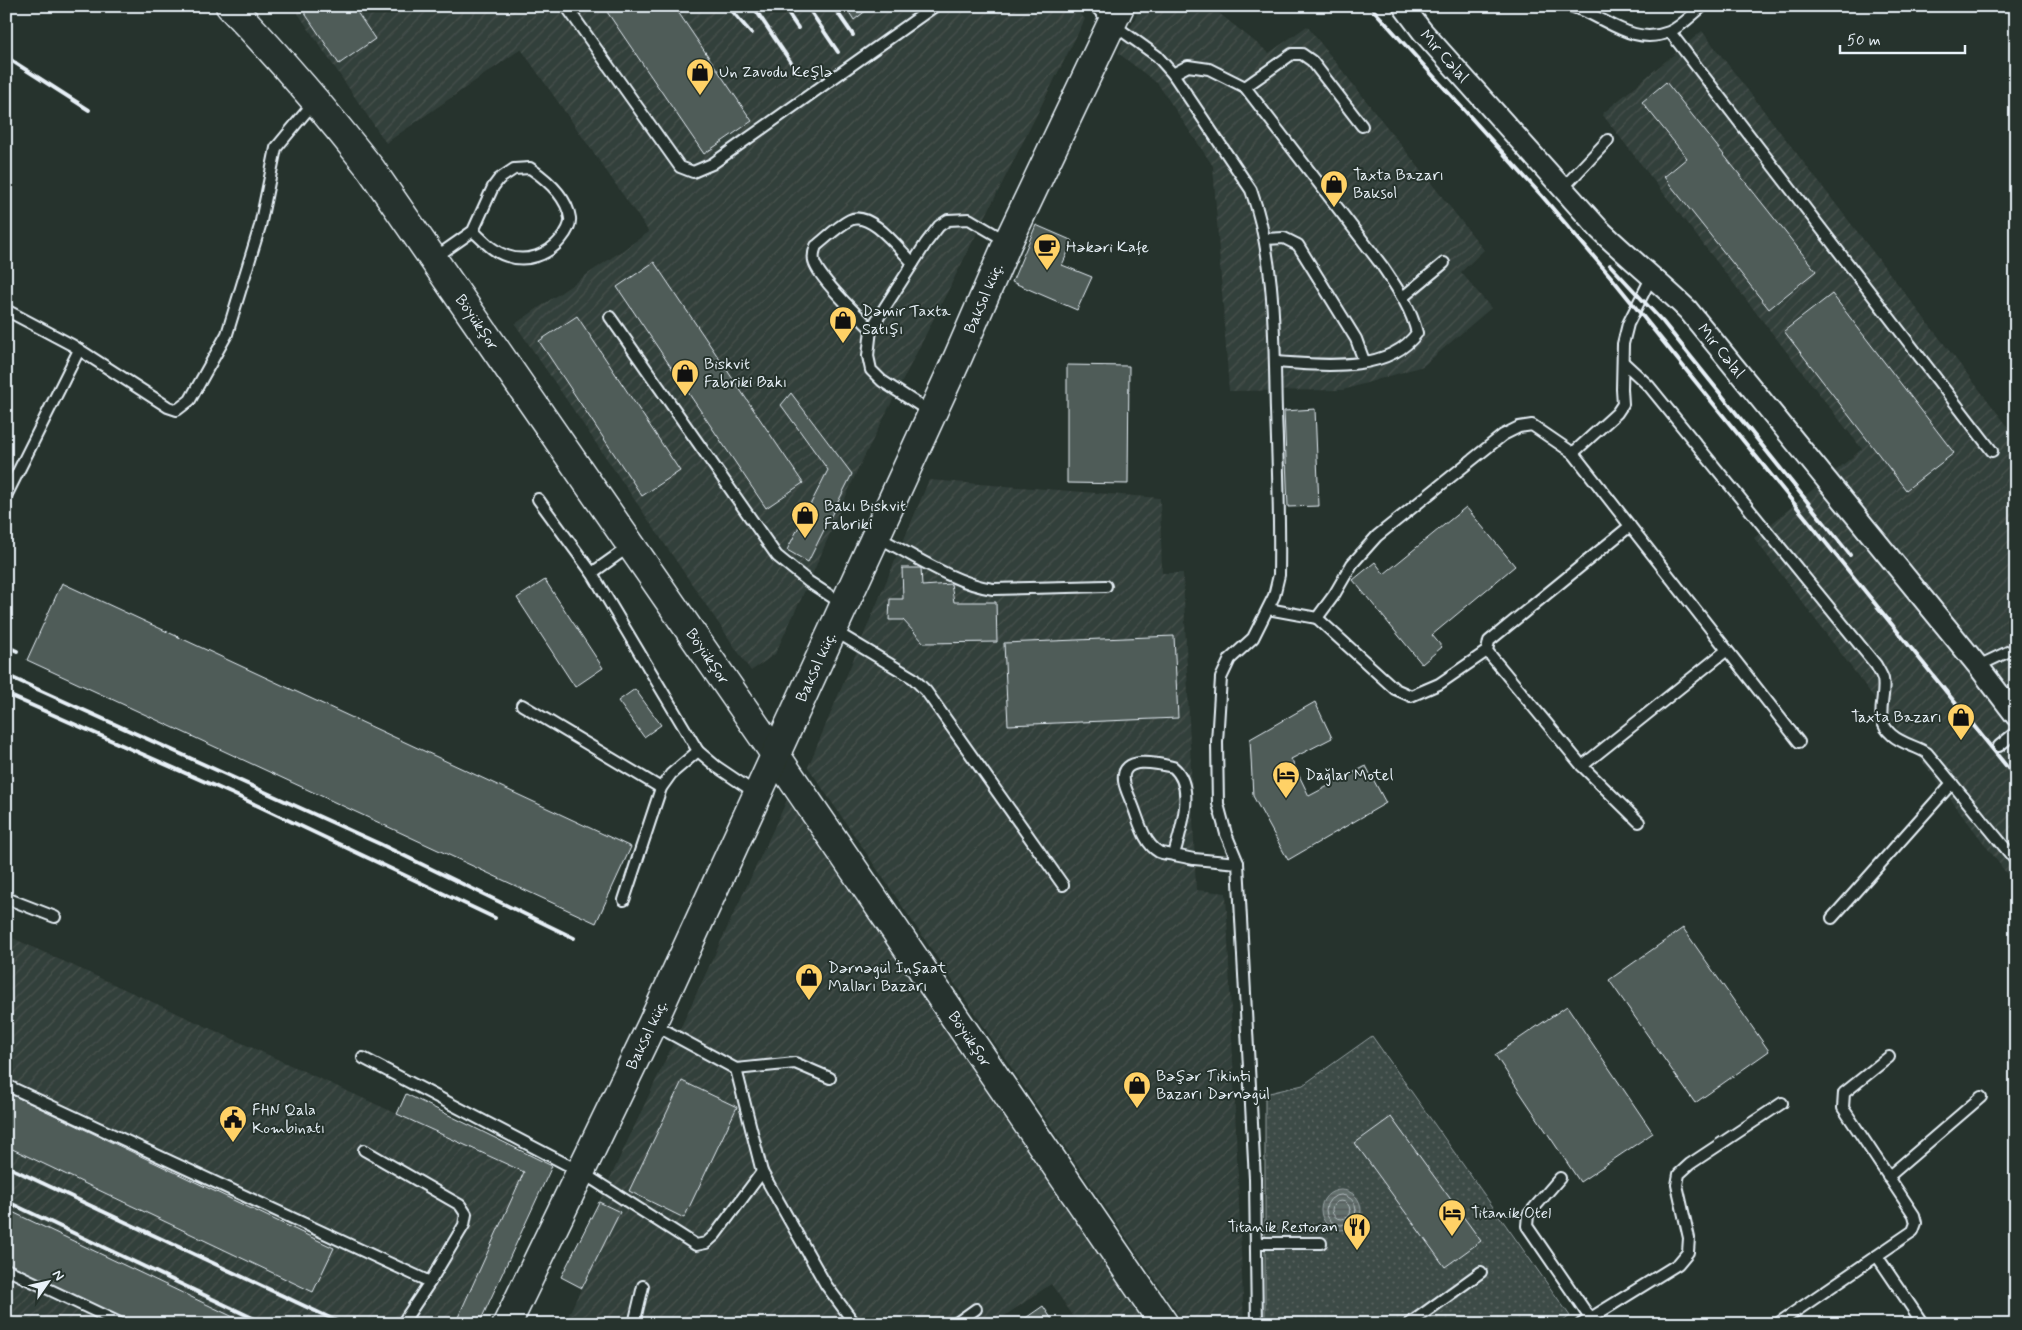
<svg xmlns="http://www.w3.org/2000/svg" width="2022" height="1330" viewBox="0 0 2022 1330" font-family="Mynerve,sans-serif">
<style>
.industrial{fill:url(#industrial-furrows)}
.park{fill:url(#park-dots);stroke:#939ea0}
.water{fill:url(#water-rules);stroke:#98a3a5}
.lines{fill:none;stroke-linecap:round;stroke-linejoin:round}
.shore{stroke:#b3bdc0;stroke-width:1}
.building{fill:#505c59;stroke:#e8f1f8}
.lane-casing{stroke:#e8f1f8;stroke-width:14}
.street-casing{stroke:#e8f1f8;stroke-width:24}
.secondary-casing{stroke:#e8f1f8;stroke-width:31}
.lane{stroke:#26332d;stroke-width:10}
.street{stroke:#26332d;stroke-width:20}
.secondary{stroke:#26332d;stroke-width:28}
.rail{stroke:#e8f1f8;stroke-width:4}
.labels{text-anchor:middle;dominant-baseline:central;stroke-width:4;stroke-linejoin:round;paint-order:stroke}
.street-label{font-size:16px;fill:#e8f1f8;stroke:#26332d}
.poi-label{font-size:16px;fill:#e8f1f8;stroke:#26332d;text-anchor:start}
</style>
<defs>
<pattern id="industrial-furrows" width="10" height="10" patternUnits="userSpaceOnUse" patternTransform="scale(1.25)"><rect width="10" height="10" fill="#333f3a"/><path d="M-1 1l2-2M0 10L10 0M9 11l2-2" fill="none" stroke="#47524e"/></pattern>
<pattern id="park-dots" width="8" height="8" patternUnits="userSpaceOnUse" patternTransform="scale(1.25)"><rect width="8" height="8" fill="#3e4b47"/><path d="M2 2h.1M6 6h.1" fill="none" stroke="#5a6562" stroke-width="1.8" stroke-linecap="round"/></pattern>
<pattern id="water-rules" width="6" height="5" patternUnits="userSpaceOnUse" patternTransform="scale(1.25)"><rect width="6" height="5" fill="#636f6d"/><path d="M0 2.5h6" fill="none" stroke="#535a5a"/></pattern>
</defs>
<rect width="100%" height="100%" fill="#26332d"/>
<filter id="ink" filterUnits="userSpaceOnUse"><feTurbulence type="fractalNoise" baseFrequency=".02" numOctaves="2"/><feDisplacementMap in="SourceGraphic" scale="10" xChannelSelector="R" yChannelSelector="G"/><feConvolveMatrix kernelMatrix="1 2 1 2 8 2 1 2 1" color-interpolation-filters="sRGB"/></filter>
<g filter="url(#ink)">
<!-- industrial -->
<g class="industrial">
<path d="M 293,6 L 1072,6 L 1085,19 L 857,471 L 809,582 L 775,654 L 751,671 L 515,324 L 649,232 L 521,49 L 386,143 Z"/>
<path d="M 1141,6 L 1210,6 L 1269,53 L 1307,26 L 1484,250 L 1461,272 L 1491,308 L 1423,366 L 1343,390 L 1229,391 L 1213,166 L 1158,84 L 1118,53 Z"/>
<path d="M 1702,31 L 2016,437 L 2016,886 L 1754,538 L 1862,449 L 1602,114 Z"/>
<path d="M 929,480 L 1160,498 L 1162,573 L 1183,573 L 1196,890 L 1226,893 L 1244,1324 L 1185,1324 L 808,767 Z"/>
<path d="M 787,800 L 1148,1324 L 1079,1324 L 1051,1284 L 993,1324 L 564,1324 L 619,1212 L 599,1202 Z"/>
<path d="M 6,935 L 524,1172 L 455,1324 L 6,1324 Z"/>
</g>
<!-- park -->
<path class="park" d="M 1372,1036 L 1570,1316 L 1559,1324 L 1265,1324 L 1265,1094 L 1303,1085 Z"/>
<!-- water -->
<circle class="water" cx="1341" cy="1210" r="20"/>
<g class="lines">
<!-- shore -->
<g class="shore">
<circle cx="1341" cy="1210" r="15"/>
<circle cx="1341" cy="1210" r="9"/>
</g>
</g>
<!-- building -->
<g class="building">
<path d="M 300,6 L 353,6 L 375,39 L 339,64 Z"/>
<path d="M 603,6 L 674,6 L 752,121 L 704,154 Z"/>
<path d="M 845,6 L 872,6 L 854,20 Z"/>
<path d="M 1666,82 L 1816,271 L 1769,309 L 1664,177 L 1687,158 L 1642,102 Z"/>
<path d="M 1036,225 L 1073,241 L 1062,265 L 1092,277 L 1077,310 L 1012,282 Z"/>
<path d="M 654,262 L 803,483 L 766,508 L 617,287 Z"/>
<path d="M 1832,294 L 1954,453 L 1906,490 L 1784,331 Z"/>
<path d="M 577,316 L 680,471 L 642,496 L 539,341 Z"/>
<path d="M 1067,365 L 1129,366 L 1128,484 L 1067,483 Z"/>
<path d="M 791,393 L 852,474 L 808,562 L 787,550 L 828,470 L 781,405 Z"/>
<path d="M 1315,409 L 1319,506 L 1288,507 L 1284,411 Z"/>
<path d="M 1466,507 L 1515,566 L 1432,635 L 1442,647 L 1422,664 L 1353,580 L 1375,562 L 1384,574 Z"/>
<path d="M 902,568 L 921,568 L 922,586 L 951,584 L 954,602 L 996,602 L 997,642 L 924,643 L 903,620 L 889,620 L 890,599 L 903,599 Z"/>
<path d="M 545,580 L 603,668 L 575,687 L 517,598 Z"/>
<path d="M 62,583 L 631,847 L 596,923 L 27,660 Z"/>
<path d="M 1174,636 L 1178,718 L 1008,725 L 1004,643 Z"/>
<path d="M 635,689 L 661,725 L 644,737 L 618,701 Z"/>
<path d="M 1315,702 L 1332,738 L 1291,759 L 1309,796 L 1366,766 L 1386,803 L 1288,860 L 1253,796 L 1250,739 Z"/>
<path d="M 1683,928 L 1769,1051 L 1695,1103 L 1609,980 Z"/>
<path d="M 1567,1006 L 1653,1133 L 1580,1182 L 1495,1055 Z"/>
<path d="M 682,1081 L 737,1107 L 684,1218 L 629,1191 Z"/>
<path d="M 6,1092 L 334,1248 L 313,1292 L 6,1146 Z"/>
<path d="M 406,1094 L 552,1166 L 479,1324 L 455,1324 L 524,1172 L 397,1114 Z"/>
<path d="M 1391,1117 L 1481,1241 L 1445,1267 L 1355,1143 Z"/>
<path d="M 599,1202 L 620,1212 L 582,1288 L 561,1277 Z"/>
<path d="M 6,1209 L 248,1324 L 135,1324 L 6,1263 Z"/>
<path d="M 1043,1306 L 1055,1324 L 1017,1324 Z"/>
</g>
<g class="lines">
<!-- lane casing -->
<g class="lane-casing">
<g id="lane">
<path d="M 566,6 L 680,167 L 693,172 L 712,164 L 935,6"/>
<path d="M 1095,6 L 1111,23 L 1157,56 L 1173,74 L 1251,190 C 1276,260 1274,338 1276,411 C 1278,466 1280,520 1279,575 L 1274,596 L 1253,638 L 1230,659 L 1221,678 L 1217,742 L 1218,804 L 1226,834 L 1238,863 L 1255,1179 L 1257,1324"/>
<path d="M 1570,6 C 1604,15 1631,47 1669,32 C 1681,27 1693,14 1703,6"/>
<path d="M 1670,32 L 1992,451"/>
<path d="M 1173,74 L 1188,66 L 1209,69 L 1245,87 L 1383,267 C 1397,288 1411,308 1417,333 C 1388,374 1319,365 1275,362"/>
<path d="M 1245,87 L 1292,54 L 1302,54 L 1312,61 L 1362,126"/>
<path d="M 1563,188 L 1608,140"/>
<path d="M 1265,239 L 1284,238 L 1298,245 L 1356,339 L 1364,361"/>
<path d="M 433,259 L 473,231 L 493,187 L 499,179 L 514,169 L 530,168 C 546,179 567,197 570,218 C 571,226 566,233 561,239 C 548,255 527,263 507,256 C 493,252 483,240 473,231"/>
<path d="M 1652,276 L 1628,324 L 1623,344 L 1622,389 L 1623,404 L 1617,413 L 1573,453 L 1799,742"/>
<path d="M 1403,297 L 1444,263"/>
<path d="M 6,310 L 72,345 L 168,407 L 177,410 L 190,400 L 227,334 L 260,226 L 276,148 L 315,101"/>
<path d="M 610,317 L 777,556 L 809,582 L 843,604"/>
<path d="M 871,329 C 858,315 818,278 814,261 C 813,256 814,251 816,246 C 826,238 838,226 850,220 C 870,210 899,249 913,263"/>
<path d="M 1623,362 L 1649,386 L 1876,665 C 1878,669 1882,675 1883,679 C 1887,699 1872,718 1892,735 C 1902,744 1916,746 1927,753 L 2016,861"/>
<path d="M 930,412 L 882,381 L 871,370 L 868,356 L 871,329 L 926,243 L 939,226 L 948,220 L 969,219 L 1008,242"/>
<path d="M 6,496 L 79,350"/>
<path d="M 538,499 L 592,573 L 698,751 L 717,767 L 757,794"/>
<path d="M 1630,526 L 1489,641 L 1487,651 L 1582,766 L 1639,822"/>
<path d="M 876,536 C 911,554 955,584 993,589 L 1106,586"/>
<path d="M 592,573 L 630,546"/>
<path d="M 1268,609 L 1317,618 L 1334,595 L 1352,564 L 1377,536 L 1503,435 L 1519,427 L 1532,425 L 1573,453"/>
<path d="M 1317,618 L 1395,689 L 1411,696 L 1439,684 L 1487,651"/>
<path d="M 833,630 L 913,678 L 926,691 L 1063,885"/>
<path d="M 1978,666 L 2016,648"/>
<path d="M 522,705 L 661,788"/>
<path d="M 1999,746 L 2016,732"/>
<path d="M 1582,766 L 1727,650"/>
<path d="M 1174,855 C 1170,854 1163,854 1159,852 C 1144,844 1139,821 1133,806 C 1130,798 1125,789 1124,781 C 1120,754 1160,764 1173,767 C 1197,787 1180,831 1174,855 L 1194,859 L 1238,863"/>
<path d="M 6,898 L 55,917"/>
<path d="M 624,900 L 661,788 L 671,774 L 698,751"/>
<path d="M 1832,918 L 1952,783"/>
<path d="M 653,1024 L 736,1069"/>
<path d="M 363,1058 L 581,1172 L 696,1245 L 706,1243 L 715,1235 L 762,1172"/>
<path d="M 830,1078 L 795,1063 L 736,1069 L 762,1172 L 826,1285 L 855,1324"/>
<path d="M 6,1085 L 430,1282"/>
<path d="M 364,1150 L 460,1205 L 466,1214 L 464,1225 L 430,1282 L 402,1324"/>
<path d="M 1888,1177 L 1981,1097"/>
<path d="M 1560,1178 L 1528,1215 L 1527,1226 L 1590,1318"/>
<path d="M 1256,1243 L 1321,1243"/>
<path d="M 1877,1256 L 1923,1324"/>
<path d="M 6,1269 L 122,1324"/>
<path d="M 634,1324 L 643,1286"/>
<path d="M 955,1324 L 976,1309"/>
<path d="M 1409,1324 L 1481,1272"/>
<path d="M 1581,1324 L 1678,1264 L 1688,1252 L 1689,1238 L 1677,1185 L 1679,1174 L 1690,1164 L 1782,1103"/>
<path d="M 1777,1324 L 1913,1231 L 1916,1223 L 1914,1215 L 1843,1108 L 1844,1093 L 1889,1057"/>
</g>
</g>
<!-- street casing -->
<g class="street-casing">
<g id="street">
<path id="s1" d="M 1403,6 L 1422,31 L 1599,229 C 1628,257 1659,282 1688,310 L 1978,666 L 2016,716"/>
</g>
</g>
<!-- secondary casing -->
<g class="secondary-casing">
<g id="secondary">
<path id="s2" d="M 230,6 C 280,58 326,112 371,169 L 775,754 L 1164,1324"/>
<path id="s3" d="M 507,1324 L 652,1024 L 958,357 L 1008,242 L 1120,6"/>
</g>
</g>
<!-- lane -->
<use href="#lane" class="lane"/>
<!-- street -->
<use href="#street" class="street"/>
<!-- secondary -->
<use href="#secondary" class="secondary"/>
<!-- rail -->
<g class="rail">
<path d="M 728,6 L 751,33"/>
<path d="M 753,6 L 798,73"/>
<path d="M 783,6 L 798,28"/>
<path d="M 807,6 L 838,52"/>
<path d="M 833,6 L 853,35"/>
<path d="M 1370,6 L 1542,196 L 1611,277 L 2016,778"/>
<path d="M 6,57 L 89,110"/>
<path d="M 1610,265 L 1663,322 L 1850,555"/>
<path d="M 6,646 L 17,651"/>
<path d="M 6,675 L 380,844 L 574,938"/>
<path d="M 6,694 L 235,795 L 495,918"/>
<path d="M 6,1166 L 343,1324"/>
<path d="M 6,1201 L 265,1324"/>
</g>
</g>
</g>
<!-- icons -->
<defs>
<g id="shop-pin" transform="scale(1.4375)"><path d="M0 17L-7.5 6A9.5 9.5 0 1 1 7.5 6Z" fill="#ffd166" stroke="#26332d"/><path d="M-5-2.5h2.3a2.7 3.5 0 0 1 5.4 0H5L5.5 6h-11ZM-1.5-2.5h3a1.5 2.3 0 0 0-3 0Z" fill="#111"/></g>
<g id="cafe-pin" transform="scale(1.4375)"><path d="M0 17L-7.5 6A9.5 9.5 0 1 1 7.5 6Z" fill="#ffd166" stroke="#26332d"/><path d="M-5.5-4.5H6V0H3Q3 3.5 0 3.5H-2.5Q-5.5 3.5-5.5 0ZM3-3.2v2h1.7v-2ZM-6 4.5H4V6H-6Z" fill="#111"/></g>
<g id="hotel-pin" transform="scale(1.4375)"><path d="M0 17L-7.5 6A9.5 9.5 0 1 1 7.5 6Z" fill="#ffd166" stroke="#26332d"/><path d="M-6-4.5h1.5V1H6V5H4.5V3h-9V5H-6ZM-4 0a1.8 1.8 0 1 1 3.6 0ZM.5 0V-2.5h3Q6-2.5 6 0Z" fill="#111"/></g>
<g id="civic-pin" transform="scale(1.4375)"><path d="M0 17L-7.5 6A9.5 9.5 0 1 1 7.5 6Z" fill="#ffd166" stroke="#26332d"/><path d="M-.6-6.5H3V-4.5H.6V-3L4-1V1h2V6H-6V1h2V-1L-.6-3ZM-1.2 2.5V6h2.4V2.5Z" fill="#111"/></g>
<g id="restaurant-pin" transform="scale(1.4375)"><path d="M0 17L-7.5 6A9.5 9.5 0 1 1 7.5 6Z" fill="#ffd166" stroke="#26332d"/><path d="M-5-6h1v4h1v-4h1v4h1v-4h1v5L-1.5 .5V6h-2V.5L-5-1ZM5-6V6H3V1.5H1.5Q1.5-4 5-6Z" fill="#111"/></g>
</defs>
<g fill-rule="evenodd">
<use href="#shop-pin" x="700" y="72"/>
<use href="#shop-pin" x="1334" y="184"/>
<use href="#cafe-pin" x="1047" y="247"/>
<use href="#shop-pin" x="843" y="320"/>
<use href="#shop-pin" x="685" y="373"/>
<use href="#shop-pin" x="805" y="515"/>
<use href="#shop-pin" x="1961" y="717"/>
<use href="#hotel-pin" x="1286" y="775"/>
<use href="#shop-pin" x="809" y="977"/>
<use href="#shop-pin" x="1137" y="1085"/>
<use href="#civic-pin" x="233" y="1119"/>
<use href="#hotel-pin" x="1452" y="1213"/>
<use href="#restaurant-pin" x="1357" y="1227"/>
</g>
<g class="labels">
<!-- street labels -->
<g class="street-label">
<text stroke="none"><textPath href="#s1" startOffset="65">Mir Cəlal</textPath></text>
<text stroke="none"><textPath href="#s3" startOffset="1131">Baksol küç.</textPath></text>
<text stroke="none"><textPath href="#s2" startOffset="402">Böyükşor</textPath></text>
<text stroke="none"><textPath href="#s1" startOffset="470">Mir Cəlal</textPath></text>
<text stroke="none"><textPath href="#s2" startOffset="808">Böyükşor</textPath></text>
<text stroke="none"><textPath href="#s3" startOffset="726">Baksol küç.</textPath></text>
<text stroke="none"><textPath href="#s3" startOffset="321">Baksol küç.</textPath></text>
<text stroke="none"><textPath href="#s2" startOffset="1272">Böyükşor</textPath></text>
</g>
<!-- poi labels -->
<g class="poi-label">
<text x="719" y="72">Un Zavodu Keşlə</text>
<text x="1353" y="175">Taxta Bazarı<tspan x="1353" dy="18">Baksol</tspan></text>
<text x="1066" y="247">Həkəri Kafe</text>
<text x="862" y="311">Dəmir Taxta<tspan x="862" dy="18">Satışı</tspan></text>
<text x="704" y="364">Biskvit<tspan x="704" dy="18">Fabriki Bakı</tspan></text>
<text x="824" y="506">Bakı Biskvit<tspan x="824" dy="18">Fabriki</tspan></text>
<text x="1942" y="717" text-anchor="end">Taxta Bazarı</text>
<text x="1305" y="775">Dağlar Motel</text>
<text x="828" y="968">Dərnəgül İnşaat<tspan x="828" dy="18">Malları Bazarı</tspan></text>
<text x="1156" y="1076">Bəşər Tikinti<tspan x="1156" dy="18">Bazarı Dərnəgül</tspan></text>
<text x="252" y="1110">FHN Qala<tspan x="252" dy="18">Kombinatı</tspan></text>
<text x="1471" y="1213">Titanik Otel</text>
<text x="1338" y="1227" text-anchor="end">Titanik Restoran</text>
</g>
</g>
<!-- margin -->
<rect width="2022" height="1330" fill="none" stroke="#26332d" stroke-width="25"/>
<rect x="12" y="12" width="1997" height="1305" fill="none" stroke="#e8f1f8" stroke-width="2" filter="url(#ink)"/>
<!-- north arrow -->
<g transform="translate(48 1282) rotate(56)" stroke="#26332d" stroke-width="4" paint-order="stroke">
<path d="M0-4L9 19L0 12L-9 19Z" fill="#e8f1f8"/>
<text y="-8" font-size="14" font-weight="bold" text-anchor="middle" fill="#e8f1f8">N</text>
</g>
<!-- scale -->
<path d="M1840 45v8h125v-8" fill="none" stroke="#e8f1f8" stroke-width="2.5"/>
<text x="1847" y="45" font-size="15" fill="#e8f1f8" stroke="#26332d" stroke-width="4" paint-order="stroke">50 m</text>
</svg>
